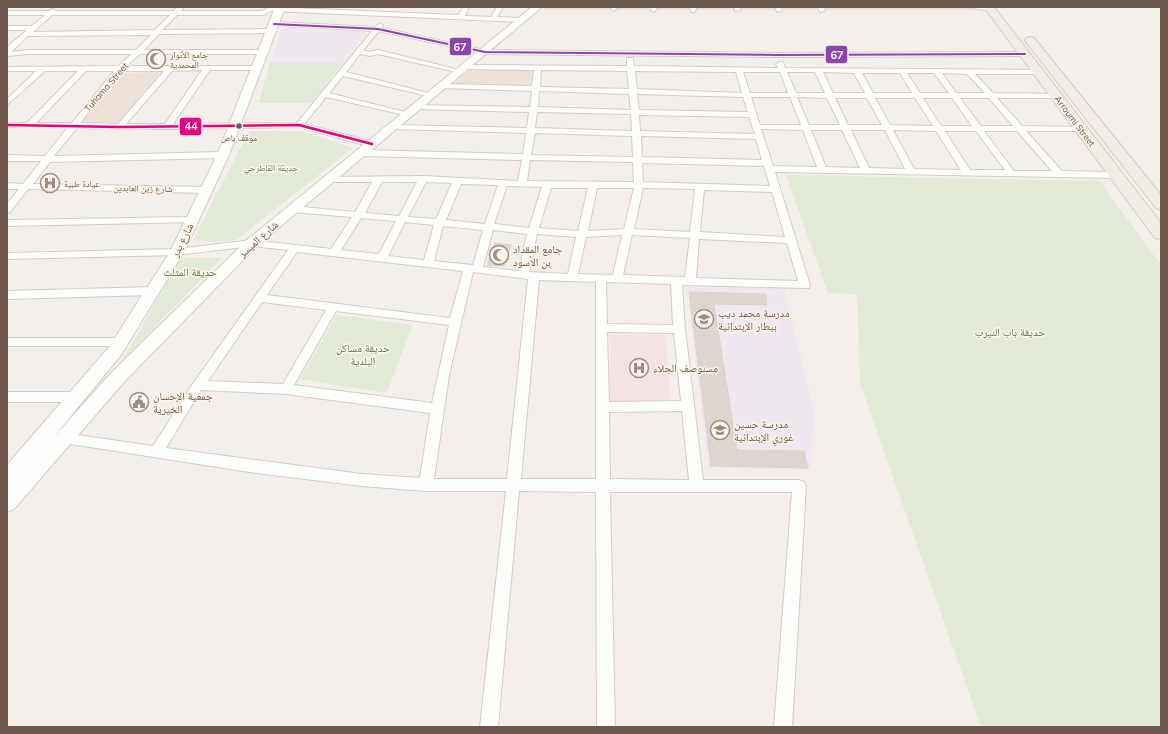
<svg xmlns="http://www.w3.org/2000/svg" width="1168" height="734" viewBox="0 0 1168 734" font-family="Mulish,'Noto Naskh Arabic',sans-serif">
<style>
.residential{fill:#ede2d8}
.education{fill:#f0e8f0}
.medical{fill:#f5e3e3}
.green{fill:#e2e9d6}
.building{fill:#ddd5d0;stroke:#dcd2cd}
.lines{fill:none;stroke-linecap:round;stroke-linejoin:round}
.street-casing{stroke:#d3ccc8;stroke-width:2}
.secondary-casing{stroke:#d3ccc6;stroke-width:2}
.primary-casing{stroke:#d3cbc7;stroke-width:2}
.street{fill:#fdfdfc;fill-rule:evenodd}
.secondary{fill:#fdfdfc;fill-rule:evenodd}
.primary{fill:#f0ece6;fill-rule:evenodd}
.bus-1-casing{stroke:#fcf4ea;stroke-width:4}
.bus-2-casing{stroke:#fcf4ea;stroke-width:5}
.bus-1{stroke:#8e44ad;stroke-width:2}
.bus-2{stroke:#e5007d;stroke-width:2.5}
.bus-dot{fill:#6e584d;stroke:#fcf4ea;stroke-width:1.5}
.labels{text-anchor:middle;dominant-baseline:central;stroke-width:3;stroke-linejoin:round;paint-order:stroke}
.far-poi-label{font-size:9px;fill:#6e584d;stroke:#fcf4ea;text-anchor:start}
.far-street-label{font-size:9px;fill:#6e584d;stroke:#fcf4ea}
.far-bus-label{font-size:9px;fill:#6e584d;stroke:#fcf4ea}
.far-park-label{font-size:9px;fill:#5a794a;stroke:#fcf4ea}
.street-label{font-size:11px;fill:#6e584d;stroke:#fcf4ea}
.poi-label{font-size:11px;fill:#6e584d;stroke:#fcf4ea;text-anchor:start}
.park-label{font-size:11px;fill:#5a794a;stroke:#fcf4ea}
.line-badge{stroke:#fcf4ea;stroke-width:1.5}
.badge-label{font-size:11px;text-anchor:middle;font-weight:bold;fill:#fff}
</style>
<rect width="100%" height="100%" fill="#f4efea"/>
<!-- residential -->
<g class="residential">
<path d="M 547,7 L 977,7 L 979,10 L 543,10 Z"/>
<path d="M 470,69 L 536,70 L 532,88 L 454,84 Z"/>
<path d="M 160,72 L 121,122 L 79,123 L 122,73 Z"/>
</g>
<!-- education -->
<g class="education">
<path d="M 286,27 L 340,29 L 363,31 L 365,34 L 343,63 L 270,63 L 283,28 Z"/>
<path d="M 687,287 L 784,288 L 814,409 L 811,470 L 708,469 Z"/>
</g>
<!-- medical -->
<path class="medical" d="M 610,335 L 665,335 L 671,402 L 610,401 Z"/>
<!-- green -->
<g class="green">
<path d="M 270,63 L 343,63 L 311,103 L 259,103 Z"/>
<path d="M 249,131 L 301,131 L 353,148 L 236,240 L 212,242 L 193,240 Z"/>
<path d="M 786,175 L 1100,181 L 1150,251 L 1161,263 L 1161,727 L 981,727 L 860,383 L 857,294 L 828,293 Z"/>
<path d="M 181,258 L 222,258 L 123,360 Z"/>
<path d="M 337,315 L 412,325 L 387,393 L 300,379 Z"/>
</g>
<!-- building -->
<g class="building">
<path d="M 495,243 L 511,245 L 504,266 L 487,265 Z"/>
<path d="M 689,292 L 766,294 L 767,305 L 714,304 L 737,450 L 804,451 L 808,468 L 711,466 Z"/>
</g>
<g class="lines">
<!-- street casing -->
<g class="street-casing">
<g id="street">
<path d="M 177,7 L 184,7 L 181,11 L 262,11 L 270,7 L 458,15 L 463,7 L 469,7 L 465,16 L 491,17 L 497,7 L 503,7 L 497,17 L 522,18 L 525,20 L 522,22 L 271,11 L 263,15 L 177,15 L 162,30 L 271,29 L 274,31 L 271,33 L 159,34 L 144,50 L 262,50 L 266,52 L 262,54 L 140,54 L 126,66 L 256,66 L 260,68 L 256,70 L 210,70 L 173,124 L 297,123 L 372,31 L 272,25 L 271,24 L 274,22 L 375,27 L 380,23 L 383,25 L 381,28 L 485,50 L 777,53 L 1025,52 L 1029,54 L 1025,56 L 777,57 L 485,54 L 379,31 L 363,50 L 369,52 L 378,50 L 464,71 L 460,73 L 378,54 L 370,56 L 360,54 L 346,72 L 436,95 L 432,97 L 343,76 L 329,93 L 413,114 L 409,116 L 326,97 L 304,124 L 375,142 L 375,146 L 372,147 L 299,127 L 167,129 L 77,128 L 54,156 L 223,152 L 227,155 L 223,158 L 50,162 L 33,184 L 207,187 L 212,190 L 207,193 L 28,189 L 10,212 L 7,213 L 7,204 L 19,189 L 7,189 L 7,183 L 23,184 L 41,161 L 7,161 L 7,155 L 45,156 L 68,127 L 7,127 L 7,123 L 27,123 L 78,71 L 45,71 L 7,105 L 7,99 L 36,71 L 7,71 L 7,67 L 118,66 L 132,54 L 28,54 L 7,56 L 7,47 L 27,30 L 7,30 L 7,26 L 32,26 L 45,15 L 7,15 L 7,11 L 49,11 L 53,9 L 56,11 L 174,11 ZM 52,15 L 170,15 L 155,30 L 33,32 ZM 151,35 L 136,50 L 28,50 L 11,52 L 28,36 ZM 202,70 L 165,124 L 126,124 L 172,71 ZM 86,71 L 114,71 L 72,123 L 36,123 ZM 121,71 L 164,71 L 118,124 L 80,123 Z"/>
<path d="M 612,7 L 618,7 L 614,11 L 611,9 Z"/>
<path d="M 652,7 L 658,7 L 654,12 L 651,10 Z"/>
<path d="M 690,7 L 696,7 L 695,12 L 691,12 Z"/>
<path d="M 734,7 L 740,7 L 740,10 L 735,11 Z"/>
<path d="M 775,7 L 781,7 L 782,11 L 777,12 Z"/>
<path d="M 818,7 L 824,7 L 825,11 L 820,12 Z"/>
<path d="M 971,7 L 992,7 L 993,8 C 988,11 976,10 971,7 Z"/>
<path d="M 627,58 L 633,58 L 634,66 L 778,68 L 776,64 L 780,62 L 783,62 L 785,68 L 1038,70 L 1041,70 L 1041,74 L 975,74 L 993,93 L 1059,94 L 1059,98 L 997,98 L 1022,126 L 1084,127 L 1085,129 L 1081,131 L 1026,131 L 1062,171 L 1117,172 L 1121,175 L 1117,178 L 775,172 L 810,285 L 809,288 L 682,285 L 685,329 L 703,480 L 799,480 L 804,482 L 806,486 L 792,727 L 774,727 L 792,492 L 610,492 L 615,727 L 597,727 L 596,492 L 519,491 L 498,727 L 480,727 L 506,491 L 426,491 L 362,486 L 256,473 L 64,443 L 59,442 L 57,438 L 59,434 L 64,433 L 153,446 L 194,382 L 288,250 L 252,246 L 177,255 L 7,259 L 7,253 L 177,249 L 252,240 L 331,249 L 352,217 L 292,212 L 287,209 L 292,206 L 355,212 L 372,182 L 329,182 L 324,179 L 326,177 L 423,176 L 518,181 L 522,160 L 362,156 L 358,153 L 362,150 L 523,154 L 526,133 L 393,129 L 389,127 L 393,125 L 527,128 L 529,112 L 414,109 L 413,107 L 417,105 L 530,107 L 532,91 L 442,88 L 438,86 L 442,84 L 532,86 L 534,70 L 466,69 L 462,67 L 463,65 L 627,66 ZM 541,70 L 627,71 L 629,89 L 540,87 ZM 635,71 L 736,72 L 742,93 L 637,89 ZM 743,72 L 780,72 L 788,93 L 750,93 ZM 787,72 L 815,72 L 825,93 L 796,93 ZM 823,72 L 854,73 L 865,93 L 833,93 ZM 862,73 L 900,73 L 912,93 L 873,93 ZM 907,73 L 934,73 L 949,93 L 920,93 ZM 942,73 L 967,74 L 985,93 L 956,93 ZM 539,91 L 629,94 L 631,110 L 538,107 ZM 637,94 L 743,97 L 748,112 L 639,110 ZM 751,97 L 790,97 L 801,125 L 760,125 ZM 797,97 L 827,98 L 840,125 L 809,125 ZM 835,98 L 867,98 L 882,125 L 848,125 ZM 875,98 L 915,98 L 933,126 L 890,125 ZM 923,98 L 952,98 L 972,126 L 941,126 ZM 960,98 L 989,98 L 1013,126 L 981,126 ZM 537,112 L 631,114 L 632,131 L 535,128 ZM 639,115 L 749,117 L 755,134 L 640,131 ZM 761,129 L 803,130 L 817,167 L 773,166 ZM 811,130 L 842,130 L 860,168 L 826,167 ZM 851,130 L 885,130 L 905,169 L 869,168 ZM 893,130 L 936,131 L 961,170 L 914,169 ZM 945,131 L 976,131 L 1005,170 L 970,170 ZM 984,131 L 1017,131 L 1052,171 L 1014,171 ZM 535,133 L 632,136 L 633,157 L 531,155 ZM 641,136 L 756,139 L 762,160 L 642,157 ZM 530,160 L 633,162 L 634,182 L 527,181 ZM 642,163 L 764,166 L 770,186 L 643,182 ZM 382,182 L 417,182 L 399,216 L 365,213 ZM 426,182 L 452,183 L 436,219 L 408,217 ZM 461,184 L 498,185 L 485,224 L 446,220 ZM 507,186 L 542,187 L 529,228 L 494,224 ZM 551,188 L 588,188 L 578,231 L 539,228 ZM 597,188 L 634,188 L 624,229 L 588,231 ZM 643,188 L 695,189 L 690,232 L 634,229 ZM 704,190 L 772,192 L 785,237 L 700,232 ZM 361,218 L 396,221 L 379,254 L 341,250 ZM 405,222 L 434,225 L 424,260 L 388,256 ZM 443,226 L 483,230 L 473,265 L 434,261 ZM 493,230 L 527,234 L 519,271 L 483,267 ZM 537,234 L 576,237 L 568,274 L 529,272 ZM 622,235 L 613,275 L 578,274 L 586,237 ZM 632,235 L 690,238 L 685,277 L 623,275 ZM 699,239 L 787,243 L 798,281 L 696,278 ZM 297,252 L 463,271 L 450,318 L 267,295 ZM 473,272 L 528,279 L 507,479 L 434,479 L 449,375 ZM 539,280 L 596,282 L 596,479 L 521,479 ZM 606,282 L 671,284 L 673,325 L 607,324 ZM 262,302 L 326,310 L 283,384 L 208,381 ZM 336,311 L 449,325 L 432,403 L 294,385 ZM 607,332 L 674,333 L 681,401 L 609,402 ZM 201,390 L 286,394 L 430,413 L 420,478 L 362,474 L 166,448 ZM 682,411 L 689,480 L 610,479 L 609,412 Z"/>
<path d="M 192,217 L 197,220 L 195,222 L 7,226 L 7,220 Z"/>
<path d="M 153,287 L 158,291 L 153,295 L 7,299 L 7,291 Z"/>
<path d="M 7,338 L 121,338 L 125,339 L 127,342 L 125,345 L 121,346 L 7,346 Z"/>
<path d="M 7,392 L 77,392 L 81,393 L 83,397 L 81,401 L 77,402 L 7,402 Z"/>
</g>
</g>
<!-- secondary casing -->
<g class="secondary-casing">
<path id="secondary" d="M 279,7 L 284,10 L 229,155 L 184,252 L 121,355 L 52,439 L 113,371 L 247,240 L 532,7 L 542,7 L 257,246 L 125,381 L 14,509 L 7,512 L 7,489 L 9,487 L 7,488 L 7,465 L 109,347 L 170,252 L 217,155 L 274,10 Z"/>
</g>
<!-- primary casing -->
<g class="primary-casing">
<g id="primary">
<path d="M 984,7 L 994,7 L 1161,223 L 1161,239 L 1155,238 Z"/>
<path d="M 1030,37 L 1034,38 L 1161,195 L 1161,210 L 1156,208 L 1026,42 L 1025,40 L 1026,38 Z"/>
</g>
</g>
<!-- street -->
<use href="#street" class="street"/>
<!-- secondary -->
<use href="#secondary" class="secondary"/>
<!-- primary -->
<use href="#primary" class="primary"/>
<!-- bus-1 casing -->
<g class="bus-1-casing">
<path id="bus-1" d="M 274,24 L 378,29 L 485,52 L 777,55 L 1025,54"/>
</g>
<!-- bus-2 casing -->
<g class="bus-2-casing">
<path id="bus-2" d="M 7,125 L 120,127 L 299,125 L 372,144"/>
</g>
<!-- bus-1 -->
<use href="#bus-1" class="bus-1"/>
<!-- bus-2 -->
<use href="#bus-2" class="bus-2"/>
</g>
<!-- icons -->
<defs>
<g id="mosque-ring" transform="scale(1)"><circle r="9.5" fill="#fcf4ea" stroke="#9d8d84" stroke-width="1.5"/><path d="M3.5-4.9A6 6 0 1 0 3.5 4.9A5 5 0 1 1 3.5-4.9Z" fill="#9d8d84"/></g>
<g id="hospital-ring" transform="scale(1)"><circle r="9.5" fill="#fcf4ea" stroke="#9d8d84" stroke-width="1.5"/><path d="M-5-5h3v3.5h4V-5h3V5h-3V1.5h-4V5h-3Z" fill="#9d8d84"/></g>
<g id="school-ring" transform="scale(1)"><circle r="9.5" fill="#fcf4ea" stroke="#9d8d84" stroke-width="1.5"/><path d="M0-5L7-2L0 1L-7-2ZM-4 1L0 2.5L4 1V4Q0 6-4 4Z" fill="#9d8d84"/></g>
<g id="civic-ring" transform="scale(1)"><circle r="9.5" fill="#fcf4ea" stroke="#9d8d84" stroke-width="1.5"/><path d="M-.6-6.5H3V-4.5H.6V-3L4-1V1h2V6H-6V1h2V-1L-.6-3ZM-1.2 2.5V6h2.4V2.5Z" fill="#9d8d84"/></g>
</defs>
<g fill-rule="evenodd">
<use href="#mosque-ring" x="156" y="59"/>
<use href="#hospital-ring" x="50" y="183"/>
<use href="#mosque-ring" x="499" y="255"/>
<use href="#school-ring" x="704" y="319"/>
<use href="#hospital-ring" x="639" y="368"/>
<use href="#civic-ring" x="139" y="402"/>
<use href="#school-ring" x="720" y="430"/>
</g>
<!-- markers -->
<circle class="bus-dot" cx="239" cy="126" r="3.5"/>
<g class="labels">
<!-- far-poi labels -->
<g class="far-poi-label">
<text x="170" y="54">جامع الأنوار<tspan x="170" dy="10">المحمدية</tspan></text>
<text x="64" y="183">عيادة طبية</text>
</g>
<!-- far-street labels -->
<g class="far-street-label">
<text transform="translate(106 87) rotate(-49)">Tuhama Street</text>
<text transform="translate(1075 121) rotate(53)">Arroumi Street</text>
<text transform="translate(143 188) rotate(1)">شارع زين العابدين</text>
</g>
<!-- far-bus labels -->
<g class="far-bus-label">
<text x="239" y="137">موقف باص</text>
</g>
<!-- far-park labels -->
<g class="far-park-label">
<text x="271" y="167">حديقة القاطرجي</text>
</g>
<!-- street labels -->
<g class="street-label">
<text transform="translate(258 239) rotate(-42)">شارع الميسر</text>
<text transform="translate(182 240) rotate(-63)">شارع بدر</text>
</g>
<!-- poi labels -->
<g class="poi-label">
<text x="513" y="249">جامع المقداد<tspan x="513" dy="13">بن الأسود</tspan></text>
<text x="718" y="313">مدرسة محمد ديب<tspan x="718" dy="13">بيطار الإبتدائية</tspan></text>
<text x="653" y="368">مسنوصف الجلاء</text>
<text x="153" y="396">جمعية الإحسان<tspan x="153" dy="13">الخيرية</tspan></text>
<text x="734" y="424">مدرسة حسين<tspan x="734" dy="13">غوري الإبتدائية</tspan></text>
</g>
<!-- park labels -->
<g class="park-label">
<text x="190" y="272">حديقة المثلث</text>
<text x="1010" y="332">حديقة باب النيرب</text>
<text x="363" y="348">حديقة مساكن<tspan x="363" dy="13">البلدية</tspan></text>
</g>
</g>
<g class="line-badge">
<rect x="449" y="37" width="23" height="19" rx="4" fill="#8e44ad"/>
<rect x="825" y="45" width="23" height="19" rx="4" fill="#8e44ad"/>
<rect x="179" y="117" width="23" height="19" rx="4" fill="#e5007d"/>
</g>
<g class="badge-label">
<text x="460" y="51">67</text>
<text x="837" y="59">67</text>
<text x="191" y="130">44</text>
</g>
<!-- border -->
<rect width="1168" height="734" fill="none" stroke="#6e584d" stroke-width="16"/>
</svg>
